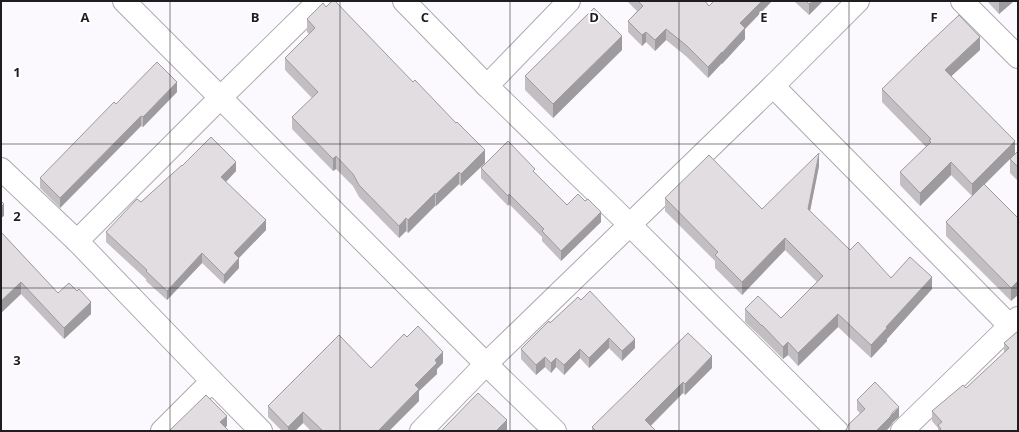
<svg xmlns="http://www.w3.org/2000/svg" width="1019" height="432" viewBox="0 0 1019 432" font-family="'Open Sans',sans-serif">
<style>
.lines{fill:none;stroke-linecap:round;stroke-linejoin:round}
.minor-casing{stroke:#aba9ae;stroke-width:24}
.minor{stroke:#fff;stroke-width:22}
.wall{fill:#c2bec2}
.shaded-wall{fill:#9e9b9e}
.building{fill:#e2dde1;stroke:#9e9b9e}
.grid{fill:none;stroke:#1e1d1f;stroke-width:1;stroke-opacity:0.55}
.grid-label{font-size:13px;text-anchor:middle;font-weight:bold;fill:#1e1d1f;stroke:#fff;stroke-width:4;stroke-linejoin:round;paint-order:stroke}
</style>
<rect width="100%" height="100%" fill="#fbf9fe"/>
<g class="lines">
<!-- minor casing -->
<g class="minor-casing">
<g id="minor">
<path d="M 124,1 L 486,364 L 555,431"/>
<path d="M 404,1 L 487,86 L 630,225 L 837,431"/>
<path d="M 962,1 L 1018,57"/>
<path d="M 487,86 L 569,1"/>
<path d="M 773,86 L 1010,326"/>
<path d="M 1,169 L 77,241 L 212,381 L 261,431"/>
<path d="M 77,241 L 220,98 L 319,1"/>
<path d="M 162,431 L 212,381"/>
<path d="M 421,431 L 486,364 L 773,86 L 858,1"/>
<path d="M 902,431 L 1018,318"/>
</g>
</g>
<!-- minor -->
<use href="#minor" class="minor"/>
</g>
<!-- wall -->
<g class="wall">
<path d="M 627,1 L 705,1 L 709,6 L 714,1 L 772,1 L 745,29 L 745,39 L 722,64 L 722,63 L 708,78 L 687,57 L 666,40 L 655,51 L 646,42 L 642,46 L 628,32 L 628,21 L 637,11 Z"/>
<path d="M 794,1 L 823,1 L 809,15 Z"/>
<path d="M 987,1 L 1014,1 L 999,14 Z"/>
<path d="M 307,19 L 485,163 L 461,186 L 459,184 L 436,206 L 435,206 L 408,233 L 406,231 L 399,238 L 359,197 L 353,186 L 336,169 L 333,171 L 292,129 L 292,117 L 312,98 L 285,70 L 285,58 L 309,34 L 307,32 Z"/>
<path d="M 622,50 L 553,118 L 525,90 L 525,76 Z"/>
<path d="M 980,50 L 951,76 L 1015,154 L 984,184 L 1018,218 L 1011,301 L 946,236 L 946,222 L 972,196 L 951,175 L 920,206 L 900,185 L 900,172 L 926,147 L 882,102 L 882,89 Z"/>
<path d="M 177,92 L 143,127 L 141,126 L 60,208 L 40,188 L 40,178 L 116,104 Z"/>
<path d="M 1018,151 L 1018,181 L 1010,173 L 1010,159 Z"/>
<path d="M 182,166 L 236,171 L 226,182 L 266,230 L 239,258 L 239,268 L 224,284 L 202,263 L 167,300 L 146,281 L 146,279 L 106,242 L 106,232 Z"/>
<path d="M 819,166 L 810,211 L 850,250 L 891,278 L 932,289 L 887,339 L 887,341 L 871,358 L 838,327 L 798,366 L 788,355 L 783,359 L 762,338 L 745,322 L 745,309 L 781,318 L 817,282 L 785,250 L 742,295 L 715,268 L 715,261 L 665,211 L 665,198 L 762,209 Z"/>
<path d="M 481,168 L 535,174 L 567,205 L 601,222 L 561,261 L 542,241 L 542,237 L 509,204 L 508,206 L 481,178 Z"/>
<path d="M 1,232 L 58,293 L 91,314 L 64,339 L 21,294 L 1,313 Z"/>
<path d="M 578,297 L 635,348 L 622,361 L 609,348 L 589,368 L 580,358 L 564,375 L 556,367 L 551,373 L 545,367 L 536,375 L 521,359 L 521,349 L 550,323 Z"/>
<path d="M 1018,331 L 1018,431 L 938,431 L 938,428 L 932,421 L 932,411 L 966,388 L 1004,353 L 1004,343 Z"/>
<path d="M 407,337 L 443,363 L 437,369 L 437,374 L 419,391 L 419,401 L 389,431 L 311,431 L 303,423 L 295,431 L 282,431 L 268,417 L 268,406 L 371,368 Z"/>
<path d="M 712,368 L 685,395 L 683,393 L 651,426 L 656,431 L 592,431 L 592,427 Z"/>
<path d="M 857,400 L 899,417 L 893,422 L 890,427 L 846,430 L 860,413 L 857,410 Z"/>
</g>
<!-- shaded-wall -->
<g class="shaded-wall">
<path d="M 762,1 L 772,1 L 745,29 L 745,39 L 722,64 L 722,53 L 740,23 Z"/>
<path d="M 813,1 L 823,1 L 809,15 L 809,4 Z"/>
<path d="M 999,1 L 1014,1 L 999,14 Z"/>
<path d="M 666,29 L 666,40 L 655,51 L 655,40 Z"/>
<path d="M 646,32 L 646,42 L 642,46 L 642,35 Z"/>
<path d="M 622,36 L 622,50 L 553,118 L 553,104 Z"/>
<path d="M 980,37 L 980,50 L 945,82 L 945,70 Z"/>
<path d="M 722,52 L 722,63 L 708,78 L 708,67 Z"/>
<path d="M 177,82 L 177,92 L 143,127 L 143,117 Z"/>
<path d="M 141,116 L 141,126 L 60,208 L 60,198 Z"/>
<path d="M 1015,141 L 1015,154 L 972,197 L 972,184 Z"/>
<path d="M 485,150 L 485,163 L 461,186 L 461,174 Z"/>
<path d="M 819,153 L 819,166 L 808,221 L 808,209 Z"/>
<path d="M 336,156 L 336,169 L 333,171 L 333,159 Z"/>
<path d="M 236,162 L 236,171 L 221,187 L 221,177 Z"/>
<path d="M 951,162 L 951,175 L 920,206 L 920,193 Z"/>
<path d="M 459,172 L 459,184 L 436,206 L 436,194 Z"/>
<path d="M 435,193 L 435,206 L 408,233 L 408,220 Z"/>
<path d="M 509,194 L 509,204 L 508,206 L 508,196 Z"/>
<path d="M 4,204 L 4,216 L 1,218 L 1,207 Z"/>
<path d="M 601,212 L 601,222 L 561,261 L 561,251 Z"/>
<path d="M 406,218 L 406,231 L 399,238 L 399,226 Z"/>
<path d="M 266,220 L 266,230 L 234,263 L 234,253 Z"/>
<path d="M 785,238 L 785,250 L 742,295 L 742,282 Z"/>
<path d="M 202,253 L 202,263 L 167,300 L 167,291 Z"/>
<path d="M 239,258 L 239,268 L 224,284 L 224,275 Z"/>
<path d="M 932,277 L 932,289 L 887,339 L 887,341 L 871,358 L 871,345 L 886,327 Z"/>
<path d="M 1018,281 L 1018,295 L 1011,301 L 1011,288 Z"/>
<path d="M 21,282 L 21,294 L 1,313 L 1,301 Z"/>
<path d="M 91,302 L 91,314 L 64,339 L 64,328 Z"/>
<path d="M 838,314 L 838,327 L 798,366 L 798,353 Z"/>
<path d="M 609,338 L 609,348 L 589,368 L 589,358 Z"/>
<path d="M 635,339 L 635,348 L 622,361 L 622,351 Z"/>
<path d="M 788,342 L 788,355 L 783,359 L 783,347 Z"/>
<path d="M 580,349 L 580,358 L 564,375 L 564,365 Z"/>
<path d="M 443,352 L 443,363 L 437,369 L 437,374 L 419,391 L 419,401 L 389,431 L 378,431 L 435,360 Z"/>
<path d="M 712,356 L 712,368 L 685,395 L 685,384 Z"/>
<path d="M 545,357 L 545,367 L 536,375 L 536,365 Z"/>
<path d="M 556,358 L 556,367 L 551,373 L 551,363 Z"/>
<path d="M 683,382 L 683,393 L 645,431 L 645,420 Z"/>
<path d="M 899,407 L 899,417 L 893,422 L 890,427 L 886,431 L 876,431 Z"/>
<path d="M 303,412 L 303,423 L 295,431 L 288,431 L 288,427 Z"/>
<path d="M 227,416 L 227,426 L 221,431 L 220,422 Z"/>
<path d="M 507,420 L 507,431 L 496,431 Z"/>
</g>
<!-- building -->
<g class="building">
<path d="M 332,1 L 335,1 L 413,82 L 415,80 L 456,123 L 457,122 L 485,150 L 461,174 L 459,172 L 436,194 L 435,193 L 408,220 L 406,218 L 399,226 L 359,185 L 353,174 L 336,156 L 333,159 L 292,117 L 318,92 L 285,58 L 315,28 L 307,19 L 323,3 L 326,7 Z"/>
<path d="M 638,1 L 705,1 L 709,6 L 714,1 L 762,1 L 740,23 L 745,28 L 722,53 L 722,52 L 708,67 L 687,46 L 666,29 L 655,40 L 646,32 L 642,35 L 628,21 L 643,6 Z"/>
<path d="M 806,1 L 813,1 L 809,4 Z"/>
<path d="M 594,8 L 622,36 L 553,104 L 525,76 Z"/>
<path d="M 959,15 L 980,37 L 945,70 L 1015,141 L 972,184 L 951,162 L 920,193 L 900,172 L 931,142 L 929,140 L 931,139 L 882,89 L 924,48 Z"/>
<path d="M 157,62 L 177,82 L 143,117 L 141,116 L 60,198 L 40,178 L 114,102 L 116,104 Z"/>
<path d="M 211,137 L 236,162 L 221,177 L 266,220 L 234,253 L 239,258 L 224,275 L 202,253 L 167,291 L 146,271 L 147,270 L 106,232 L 137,199 L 141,202 L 182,165 L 182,166 Z"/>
<path d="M 508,141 L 535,169 L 533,171 L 567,205 L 578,194 L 585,201 L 588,199 L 601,212 L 561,251 L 542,231 L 544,229 L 509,194 L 508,196 L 481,168 Z"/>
<path d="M 1018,151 L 1018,167 L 1010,159 Z"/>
<path d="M 819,153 L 808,209 L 850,250 L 858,242 L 891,278 L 910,257 L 932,277 L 886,327 L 887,328 L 871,345 L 838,314 L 798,353 L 788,342 L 783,347 L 762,325 L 762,326 L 745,309 L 758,296 L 781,318 L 823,276 L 785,238 L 742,282 L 715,255 L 718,252 L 665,198 L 709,155 L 762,209 Z"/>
<path d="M 984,184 L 1018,218 L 1018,281 L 1011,288 L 946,222 Z"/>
<path d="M 1,201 L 4,204 L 1,207 Z"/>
<path d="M 1,232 L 58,293 L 69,283 L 77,291 L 79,289 L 91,302 L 64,328 L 21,282 L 1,301 Z"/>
<path d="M 590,291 L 635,339 L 622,351 L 609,338 L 589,358 L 580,349 L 564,365 L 556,358 L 551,363 L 545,357 L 536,365 L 521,349 L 549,321 L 550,323 L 578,297 L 581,300 Z"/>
<path d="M 418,326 L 443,352 L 435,360 L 437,363 L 415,385 L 419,389 L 378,431 L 323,431 L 303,412 L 288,427 L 268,406 L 339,335 L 371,368 L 404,334 L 407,337 Z"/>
<path d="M 1018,331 L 1018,431 L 939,431 L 941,429 L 938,425 L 942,422 L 932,411 L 963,385 L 966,388 L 1009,348 L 1004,343 Z"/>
<path d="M 688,333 L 712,356 L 685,384 L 683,382 L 645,420 L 656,431 L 596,431 L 592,427 Z"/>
<path d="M 875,382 L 899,407 L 893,412 L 890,417 L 876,431 L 844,431 L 846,430 L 849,424 L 865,409 L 857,400 Z"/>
<path d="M 478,393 L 507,420 L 496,431 L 441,431 Z"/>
<path d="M 206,395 L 227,416 L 220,422 L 229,431 L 169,431 Z"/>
</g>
<!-- grid -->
<path class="grid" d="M 170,1 L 170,431M 340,1 L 340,431M 510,1 L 510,431M 679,1 L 679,431M 849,1 L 849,431M 1,144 L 1018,144M 1,288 L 1018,288"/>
<g class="grid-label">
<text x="85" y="22">A</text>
<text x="255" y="22">B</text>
<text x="425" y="22">C</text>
<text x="594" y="22">D</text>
<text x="764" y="22">E</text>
<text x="934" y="22">F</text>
<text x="17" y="77">1</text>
<text x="17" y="221">2</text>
<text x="17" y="365">3</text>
</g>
<!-- border -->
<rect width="1019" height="432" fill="none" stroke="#1e1d1f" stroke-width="4"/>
</svg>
